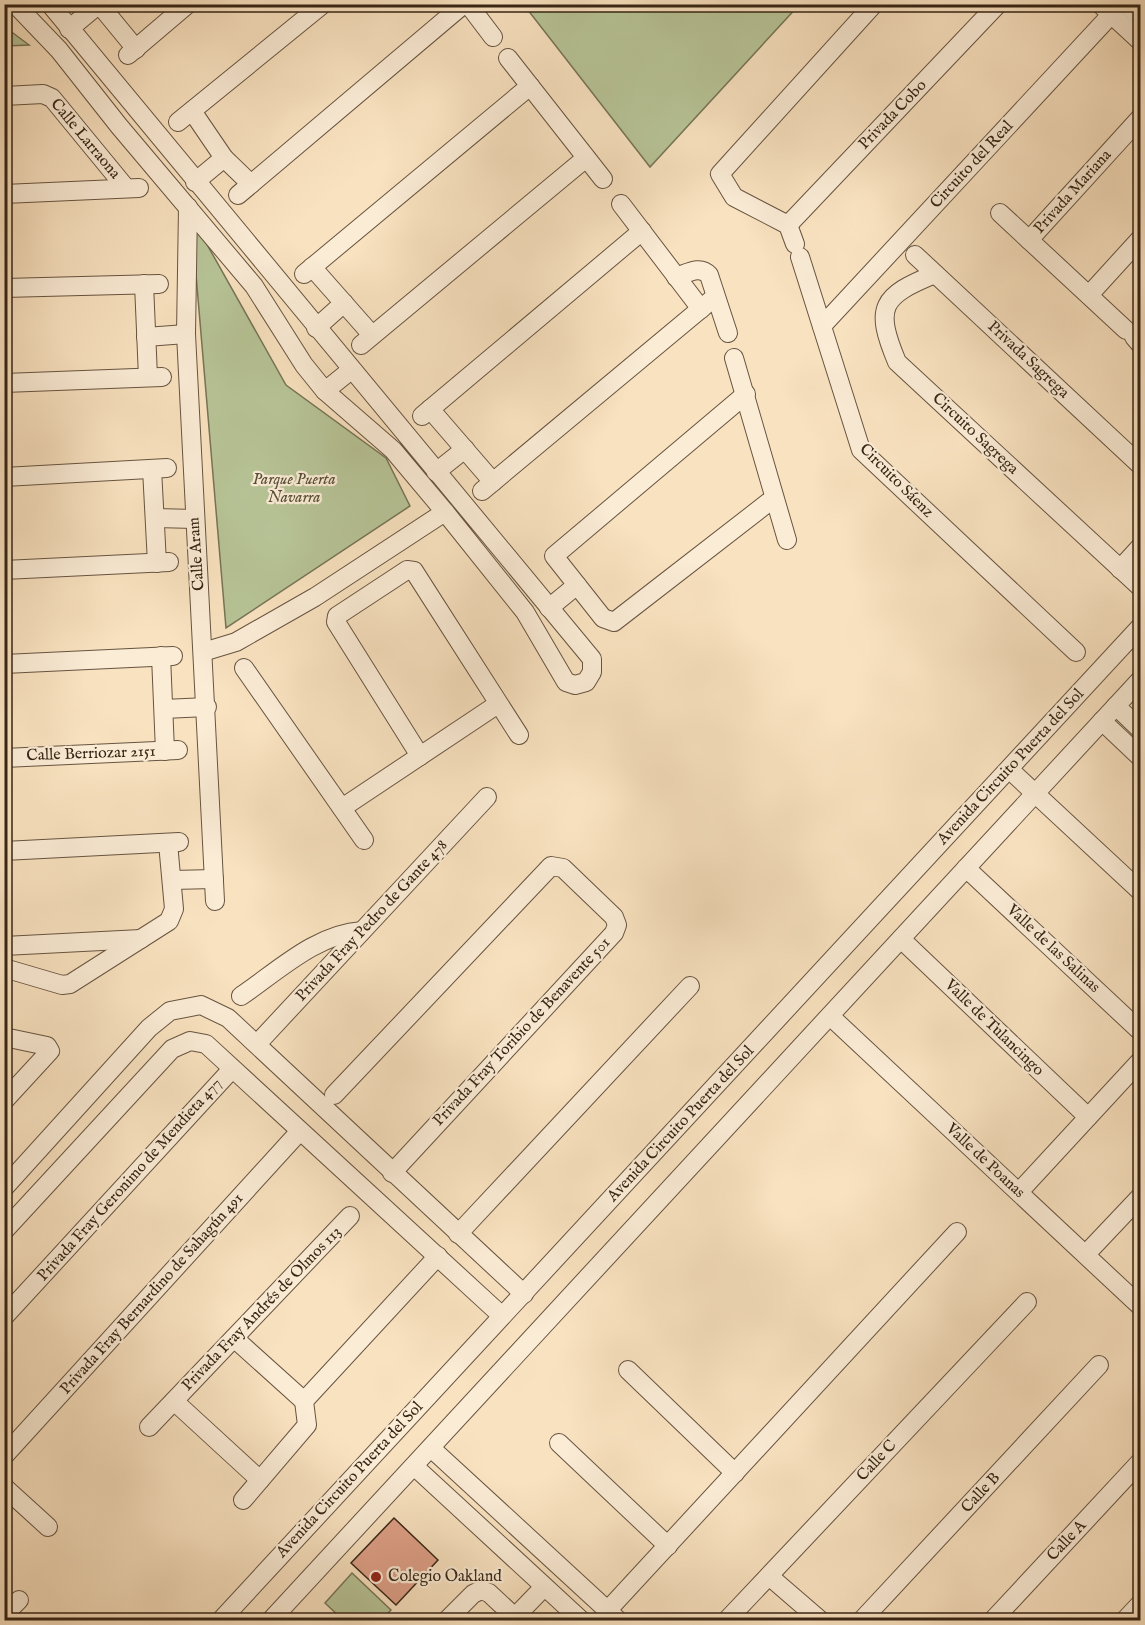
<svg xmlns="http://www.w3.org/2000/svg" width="1145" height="1625" viewBox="0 0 1145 1625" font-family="'IM FELL English',serif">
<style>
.green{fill:#b7c497;stroke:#767456;stroke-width:1.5}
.building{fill:#dfa088;stroke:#362515;stroke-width:1.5}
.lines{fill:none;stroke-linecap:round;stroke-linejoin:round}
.minor-casing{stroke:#675440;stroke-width:20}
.minor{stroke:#fbecd6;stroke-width:18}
.poi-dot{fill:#8f2418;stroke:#fbecd6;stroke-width:2}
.labels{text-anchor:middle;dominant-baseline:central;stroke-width:4.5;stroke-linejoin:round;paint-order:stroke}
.street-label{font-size:16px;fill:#362515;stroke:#fbecd6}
.park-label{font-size:16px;font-style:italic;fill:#564d36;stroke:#fbecd6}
.poi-label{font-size:16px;fill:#362515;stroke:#fbecd6;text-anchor:start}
</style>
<rect width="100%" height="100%" fill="#f9e2c0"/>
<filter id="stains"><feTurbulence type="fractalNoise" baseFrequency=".00333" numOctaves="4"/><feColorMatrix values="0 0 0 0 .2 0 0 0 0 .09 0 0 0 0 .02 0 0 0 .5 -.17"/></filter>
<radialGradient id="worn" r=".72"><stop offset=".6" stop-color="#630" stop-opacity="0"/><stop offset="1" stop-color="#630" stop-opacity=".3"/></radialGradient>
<!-- green -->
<g class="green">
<path d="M 524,5 L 799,5 L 650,167 Z"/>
<path d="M 5,27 L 29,45 L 5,46 Z"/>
<path d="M 191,216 L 286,385 L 386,458 L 410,506 L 226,628 Z"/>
<path d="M 352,1573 L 391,1610 L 381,1620 L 343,1620 L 325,1603 Z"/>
</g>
<!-- building -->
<path class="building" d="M 394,1518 L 438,1560 L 396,1605 L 351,1563 Z"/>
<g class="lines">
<!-- minor casing -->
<g class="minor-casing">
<g id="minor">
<path d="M 15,4 L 59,50 L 119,126 L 254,286 L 304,365 L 325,391 L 393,450 L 445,512 L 525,612 L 566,682 L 575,685 L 586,682 L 592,672 L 592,659 L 50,4"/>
<path d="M 99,4 L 136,49"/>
<path d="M 468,4 L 493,37"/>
<path d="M 1100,4 L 1140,41"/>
<path d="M 1126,4 L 1140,17"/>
<path d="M 69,29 L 99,4"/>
<path d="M 128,55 L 188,4"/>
<path d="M 508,58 L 603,179"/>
<path d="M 4,96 L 43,94 L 52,98 L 126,188"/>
<path d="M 192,111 L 224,158 L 251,184"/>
<path d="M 178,122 L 323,4"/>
<path d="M 195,182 L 224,158"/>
<path d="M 4,194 L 139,188"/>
<path d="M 238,195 L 464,4"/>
<path d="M 621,204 L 701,309"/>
<path d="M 188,207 L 186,334 L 215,901"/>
<path d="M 1000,213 L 1126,330"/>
<path d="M 788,225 L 998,4"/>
<path d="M 1029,240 L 1140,118"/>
<path d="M 795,244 L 788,225 L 734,197 L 720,174 L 874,4"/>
<path d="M 915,255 L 1140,465"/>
<path d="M 800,257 L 861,450 L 1076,652"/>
<path d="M 312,267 L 372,335"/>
<path d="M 304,274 L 530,86"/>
<path d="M 935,274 C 881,296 874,307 897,362 L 1140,587"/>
<path d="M 676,277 C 688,273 700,265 709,275 L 728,333"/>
<path d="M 144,284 L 148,377"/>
<path d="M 4,288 L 159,284"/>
<path d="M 1089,295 L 1140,239"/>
<path d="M 822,326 L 1121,4"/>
<path d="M 316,328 L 344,303"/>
<path d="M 146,337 L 186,334"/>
<path d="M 1134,337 L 1140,344"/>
<path d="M 361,345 L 586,158"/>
<path d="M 734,358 L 787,540"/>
<path d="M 4,383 L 162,377"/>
<path d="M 325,391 L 351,370"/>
<path d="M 746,394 L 554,556 L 603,618 L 614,622 L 774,498"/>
<path d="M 430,409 L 493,482"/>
<path d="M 422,416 L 642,231"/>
<path d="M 152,469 L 157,563"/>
<path d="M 436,472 L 465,449"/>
<path d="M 4,477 L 167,468"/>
<path d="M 482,491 L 715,297"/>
<path d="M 155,518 L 195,519"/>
<path d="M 1120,569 L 1140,547"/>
<path d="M 4,570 L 169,562"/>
<path d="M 549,608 L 577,585"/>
<path d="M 203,652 L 236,642 L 315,597 L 445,512"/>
<path d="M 161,656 L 165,751"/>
<path d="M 4,664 L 173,656"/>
<path d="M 244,668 L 364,840"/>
<path d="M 1116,706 L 1140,729"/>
<path d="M 164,709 L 207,707"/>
<path d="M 1102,721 L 1140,757"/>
<path d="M 420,756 L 336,622 L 337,616 L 407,570 L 414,571 L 519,735"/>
<path d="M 4,758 L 178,750"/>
<path d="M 1010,770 L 1140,891"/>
<path d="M 342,808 L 498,704"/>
<path d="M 4,851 L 179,842"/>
<path d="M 966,868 L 1140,1031"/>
<path d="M 172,880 L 214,879"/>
<path d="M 901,939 L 1088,1117"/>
<path d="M 4,946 L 141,939"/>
<path d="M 4,968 L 62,985 L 70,984 L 169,921 L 174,909 L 168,843"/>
<path d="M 241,996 C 278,971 316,934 362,931"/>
<path d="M 830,1016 L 1140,1306"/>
<path d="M 4,1037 L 47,1046 L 50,1051 L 4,1101"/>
<path d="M 257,1044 L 487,797"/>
<path d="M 334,1095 L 551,866 L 563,868 L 614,917 L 617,925 L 614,933 L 392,1173"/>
<path d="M 4,1188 L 149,1028 L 170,1011 L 201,1005 L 228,1018 L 524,1294"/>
<path d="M 1019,1192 L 1140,1061"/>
<path d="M 4,1231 L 172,1049 L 190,1041 L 206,1044 L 502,1316"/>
<path d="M 458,1234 L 690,986"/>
<path d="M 1086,1254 L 1140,1197"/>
<path d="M 4,1317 L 232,1069"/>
<path d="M 234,1338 L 304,1401"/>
<path d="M 628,1370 L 735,1473"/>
<path d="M 174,1401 L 260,1480"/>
<path d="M 149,1427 L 350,1216"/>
<path d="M 559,1443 L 668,1546"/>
<path d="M 431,1448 L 618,1620"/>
<path d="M 4,1456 L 300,1131"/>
<path d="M 414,1466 L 581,1620"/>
<path d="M 4,1487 L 48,1527"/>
<path d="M 243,1500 L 307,1425 L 304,1401 L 438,1256"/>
<path d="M 769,1576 L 820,1620"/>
<path d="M 607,1611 L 957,1232"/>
<path d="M 4,1615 L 19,1600"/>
<path d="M 515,1617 L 544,1587"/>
<path d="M 221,1620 L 1140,627"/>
<path d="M 271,1620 L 1140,680"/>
<path d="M 447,1620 L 473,1594 L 481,1590 L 489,1593 L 518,1620"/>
<path d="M 727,1620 L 1027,1302"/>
<path d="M 862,1620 L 1099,1365"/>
<path d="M 993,1620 L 1140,1462"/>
<path d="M 1125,1620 L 1140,1604"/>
</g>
</g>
<!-- minor -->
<use href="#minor" class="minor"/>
</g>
<!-- markers -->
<circle class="poi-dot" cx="376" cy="1577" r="6"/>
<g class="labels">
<!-- street labels -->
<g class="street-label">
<text transform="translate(893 115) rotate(-46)">Privada Cobo</text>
<text transform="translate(85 139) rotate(50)">Calle Larraona</text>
<text transform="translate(972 165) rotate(-47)">Circuito del Real</text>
<text transform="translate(1073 192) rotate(-48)">Privada Mariana</text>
<text transform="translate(1028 360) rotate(43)">Privada Sagrega</text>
<text transform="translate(975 434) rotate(43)">Circuito Sagrega</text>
<text transform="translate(896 481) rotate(45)">Circuito Sáenz</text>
<text transform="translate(197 554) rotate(-94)">Calle Aram</text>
<text transform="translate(91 754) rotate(-2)">Calle Berriozar 2151</text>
<text transform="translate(1011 767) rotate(-47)">Avenida Circuito Puerta del Sol</text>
<text transform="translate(372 921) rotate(-47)">Privada Fray Pedro de Gante 478</text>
<text transform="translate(1053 949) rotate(43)">Valle de las Salinas</text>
<text transform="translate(994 1028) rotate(44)">Valle de Tulancingo</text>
<text transform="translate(522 1032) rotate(-47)">Privada Fray Toribio de Benavente 501</text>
<text transform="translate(681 1124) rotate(-47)">Avenida Circuito Puerta del Sol</text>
<text transform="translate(985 1161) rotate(43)">Valle de Poanas</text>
<text transform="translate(130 1180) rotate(-48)">Privada Fray Geronimo de Mendieta 477</text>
<text transform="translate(152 1294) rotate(-48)">Privada Fray Bernardino de Sahagún 491</text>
<text transform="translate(262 1309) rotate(-46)">Privada Fray Andrés de Olmos 113</text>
<text transform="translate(877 1461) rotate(-47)">Calle C</text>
<text transform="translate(350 1480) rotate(-47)">Avenida Circuito Puerta del Sol</text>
<text transform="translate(981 1493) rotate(-47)">Calle B</text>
<text transform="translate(1067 1541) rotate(-47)">Calle A</text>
</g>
<!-- park labels -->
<g class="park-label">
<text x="294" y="480">Parque Puerta<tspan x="294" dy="18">Navarra</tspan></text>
</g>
<!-- poi labels -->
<g class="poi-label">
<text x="388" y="1577">Colegio Oakland</text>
</g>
</g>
<!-- margin -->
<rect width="1145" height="1625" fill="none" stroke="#f9e2c0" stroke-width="24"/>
<rect x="6" y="6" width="1133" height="1613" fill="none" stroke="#362515" stroke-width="3"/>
<rect x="12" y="12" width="1121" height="1601" fill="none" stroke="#362515" stroke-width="1.5"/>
<rect width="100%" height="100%" filter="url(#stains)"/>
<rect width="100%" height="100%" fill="url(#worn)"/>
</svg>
